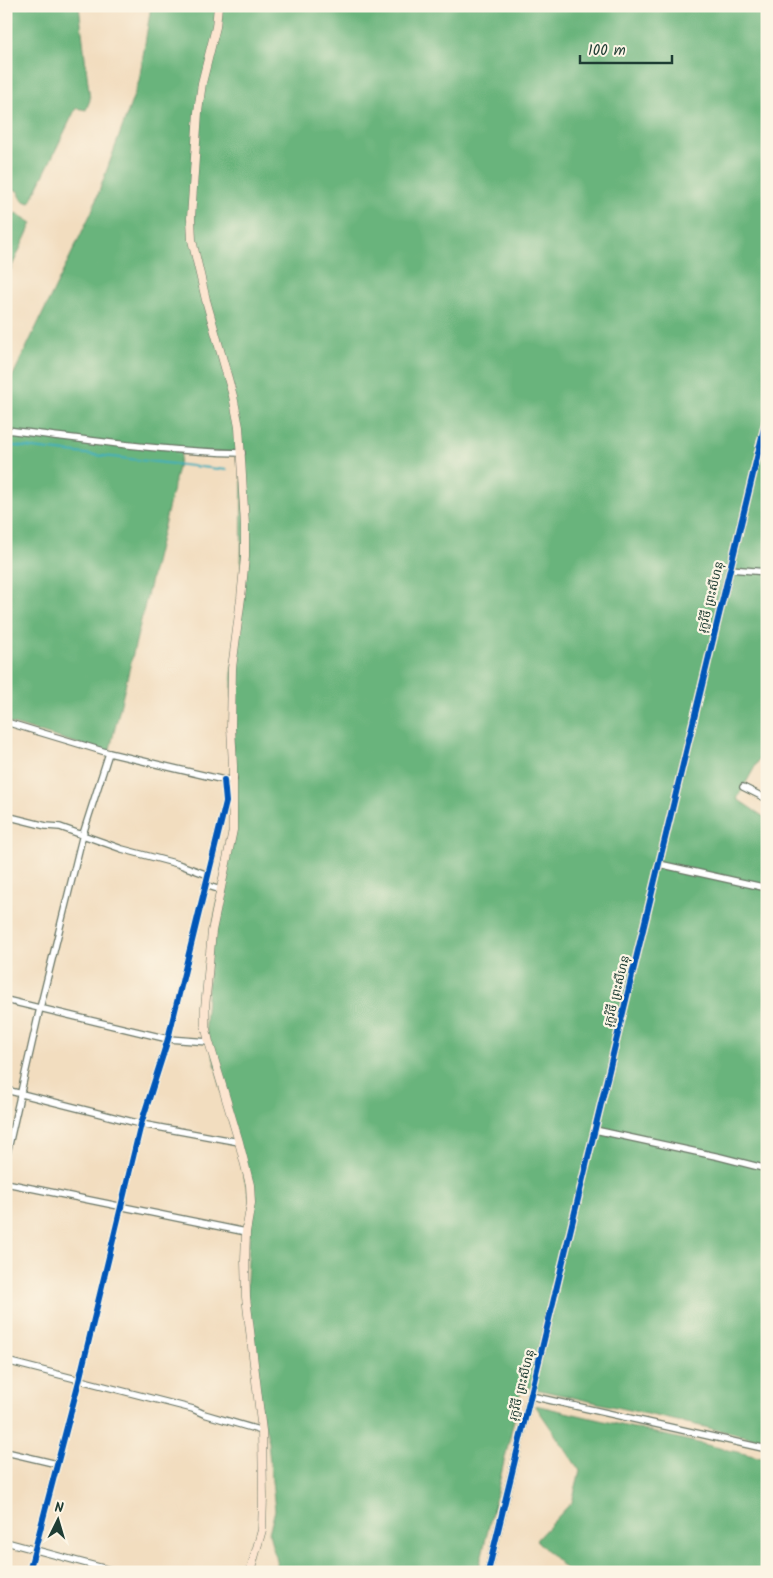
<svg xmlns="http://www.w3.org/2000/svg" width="773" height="1578" viewBox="0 0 773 1578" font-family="Kalam,'Noto Sans Khmer',sans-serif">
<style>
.forest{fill:#69b47c;stroke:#447858}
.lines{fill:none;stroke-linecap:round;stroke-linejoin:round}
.stream{stroke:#41afbd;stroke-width:2}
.street-casing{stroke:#697565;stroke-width:8}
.secondary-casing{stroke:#697565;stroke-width:9}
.street{stroke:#fff;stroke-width:5.5}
.secondary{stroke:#fce5d0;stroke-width:8}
.cycleway-casing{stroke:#fcf5e5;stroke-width:9}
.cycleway{stroke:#0057b8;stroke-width:6}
.labels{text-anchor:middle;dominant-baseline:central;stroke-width:4.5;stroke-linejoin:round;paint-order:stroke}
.street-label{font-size:12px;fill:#1f3d34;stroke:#fcf5e5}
</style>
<rect width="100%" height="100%" fill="#fcf5e5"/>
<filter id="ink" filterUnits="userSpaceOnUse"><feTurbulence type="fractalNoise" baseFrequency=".02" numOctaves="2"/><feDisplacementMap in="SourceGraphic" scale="10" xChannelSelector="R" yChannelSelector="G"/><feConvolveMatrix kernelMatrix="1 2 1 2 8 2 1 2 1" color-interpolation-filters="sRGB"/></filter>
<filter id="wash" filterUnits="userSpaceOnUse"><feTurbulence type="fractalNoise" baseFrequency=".0096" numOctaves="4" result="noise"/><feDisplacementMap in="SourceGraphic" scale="20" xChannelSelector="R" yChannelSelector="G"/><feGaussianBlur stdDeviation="1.12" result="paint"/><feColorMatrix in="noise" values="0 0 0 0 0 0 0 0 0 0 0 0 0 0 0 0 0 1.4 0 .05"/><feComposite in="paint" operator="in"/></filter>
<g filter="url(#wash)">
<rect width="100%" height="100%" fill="#f2ddbf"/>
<!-- forest -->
<g class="forest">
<path d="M 6,6 L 79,6 L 90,100 L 86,110 L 76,108 L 30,203 L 23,201 L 17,190 L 6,191 Z"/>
<path d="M 151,6 L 767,6 L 767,745 L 737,799 L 767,819 L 767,1441 L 522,1386 L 478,1572 L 279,1572 L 269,1533 L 275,1510 L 267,1433 L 259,1404 L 246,1297 L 251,1203 L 205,1025 L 212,931 L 233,830 L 232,668 L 241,598 L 242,453 L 182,451 L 109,753 L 6,722 L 6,390 L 92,211 L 139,81 Z"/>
<path d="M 16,213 L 32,223 L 6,279 L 6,219 Z"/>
<path d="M 535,1405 L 767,1459 L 767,1572 L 568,1571 L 536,1540 L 572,1502 L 580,1471 Z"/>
</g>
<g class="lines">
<!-- stream -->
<path class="stream" d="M 6,445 L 227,470"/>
</g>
</g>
<g filter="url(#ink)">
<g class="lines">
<!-- street casing -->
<g class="street-casing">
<g id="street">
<path d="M 6,430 C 84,439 163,452 242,453"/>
<path d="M 730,569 L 767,572"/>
<path d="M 6,722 L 109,753 L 224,780 L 234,779"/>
<path d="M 743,787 L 767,799"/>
<path d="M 6,816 L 46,826 L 60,827 L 122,849 L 178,864 L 208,875"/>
<path d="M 659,864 L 767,888"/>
<path d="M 205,885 L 221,890"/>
<path d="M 6,1000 L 168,1039 L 209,1042"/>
<path d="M 6,1090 L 141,1124 L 239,1142"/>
<path d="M 595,1130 L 720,1157 L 767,1169"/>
<path d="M 6,1158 L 40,1008 L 83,834 L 109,753"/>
<path d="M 6,1183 L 246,1232"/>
<path d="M 6,1361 L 193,1409 L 204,1414 L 262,1431"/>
<path d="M 531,1396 L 767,1449"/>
<path d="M 6,1452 L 57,1464"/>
<path d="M 6,1542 L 118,1572"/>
<path d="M 29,1572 L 79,1381 L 141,1124 L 168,1039 L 226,802 L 224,780"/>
</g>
</g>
<!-- secondary casing -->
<g class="secondary-casing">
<g id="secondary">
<path d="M 218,6 L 216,27 L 202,83 L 198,112 L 191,218 L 192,240 L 206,300 L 233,396 L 239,427 L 245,525 L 245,557 L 241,598 L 232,668 L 231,727 L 233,766 L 233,830 L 212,931 L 205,1008 L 205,1025 L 209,1042 L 239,1142 L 250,1185 L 251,1203 L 246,1232 L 245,1261 L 246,1297 L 262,1431 L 263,1497 L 262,1530 L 250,1572"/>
<path d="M 488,1572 L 767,416"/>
</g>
</g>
<!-- street -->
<use href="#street" class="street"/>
<!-- secondary -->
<use href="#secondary" class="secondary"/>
<!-- cycleway casing -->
<g class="cycleway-casing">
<g id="cycleway">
<path d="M 29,1572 L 79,1381 L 141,1124 L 168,1039 L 226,802 L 224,780"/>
<path d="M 488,1572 L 767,416"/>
</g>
</g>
<!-- cycleway -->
<use href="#cycleway" class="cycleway"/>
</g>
</g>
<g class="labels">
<!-- street labels -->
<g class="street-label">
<text transform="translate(711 597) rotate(-76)">រុក្ខវិថី ព្រះសីហនុ</text>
<text transform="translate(617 991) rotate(-76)">រុក្ខវិថី ព្រះសីហនុ</text>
<text transform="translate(522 1385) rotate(-76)">រុក្ខវិថី ព្រះសីហនុ</text>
</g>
</g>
<!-- margin -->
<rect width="773" height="1578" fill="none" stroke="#fcf5e5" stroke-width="25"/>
<!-- north arrow -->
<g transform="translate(58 1520) rotate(5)" stroke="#fcf5e5" stroke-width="4" paint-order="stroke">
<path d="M0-4L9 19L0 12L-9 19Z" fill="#1f3d34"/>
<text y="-8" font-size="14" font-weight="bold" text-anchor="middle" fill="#1f3d34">N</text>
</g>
<!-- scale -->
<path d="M580 55v8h92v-8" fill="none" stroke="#1f3d34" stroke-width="2.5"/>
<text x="588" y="55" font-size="15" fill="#1f3d34" stroke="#fcf5e5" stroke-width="4" paint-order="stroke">100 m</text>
</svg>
